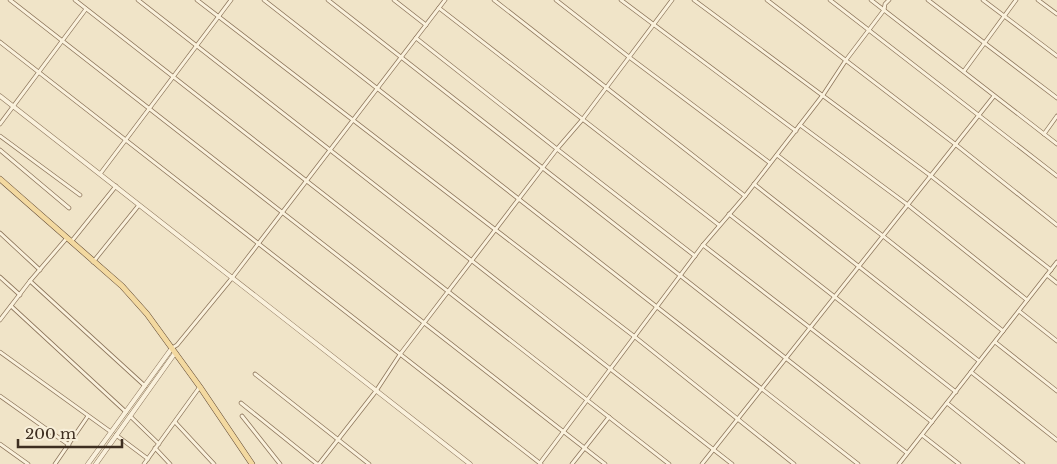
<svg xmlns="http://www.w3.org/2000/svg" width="1057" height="464" viewBox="0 0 1057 464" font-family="'Libre Baskerville',serif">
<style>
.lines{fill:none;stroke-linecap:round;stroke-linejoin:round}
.minor-casing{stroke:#8d765c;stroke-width:4.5}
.tertiary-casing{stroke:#8d765c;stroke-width:5}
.primary-casing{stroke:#5b4430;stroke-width:6}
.minor{stroke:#faf1dc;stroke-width:3}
.tertiary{stroke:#faf1dc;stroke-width:4}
.primary{stroke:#f3d9a0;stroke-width:5}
</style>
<rect width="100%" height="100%" fill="#f0e4c8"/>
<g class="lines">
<!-- minor casing -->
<g class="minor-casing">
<g id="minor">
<path d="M 10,0 L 605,464"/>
<path d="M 75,0 L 669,464"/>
<path d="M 138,0 L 732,464"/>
<path d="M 197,0 L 635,337 L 794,464"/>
<path d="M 264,0 L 858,464"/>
<path d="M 328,0 L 907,453"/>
<path d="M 394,0 L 426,25"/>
<path d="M 494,0 L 745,196"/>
<path d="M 556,0 L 629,57 L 770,163"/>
<path d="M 621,0 L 796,131"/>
<path d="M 694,0 L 931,176 L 1051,270"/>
<path d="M 767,0 L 955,144 L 1057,225"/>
<path d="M 830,0 L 1057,176"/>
<path d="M 871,0 L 1057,144"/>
<path d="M 928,0 L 1057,98"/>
<path d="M 983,0 L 1057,56"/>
<path d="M 1038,0 L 1057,14"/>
<path d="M 439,8 L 719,225"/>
<path d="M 416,38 L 557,149 L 695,256"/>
<path d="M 0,42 L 541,464"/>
<path d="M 964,71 L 1016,0"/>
<path d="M 0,124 L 86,9"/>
<path d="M 800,125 L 908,205 L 1027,300"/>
<path d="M 1044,134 L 1057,116"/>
<path d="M 0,136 L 80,195"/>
<path d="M 0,150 L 69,208"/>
<path d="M 777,155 L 883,236 L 1003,331"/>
<path d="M 100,174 L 231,0"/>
<path d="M 754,184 L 979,361"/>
<path d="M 729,214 L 956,392"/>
<path d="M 0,233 L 40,270"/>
<path d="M 71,242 L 116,186"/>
<path d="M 703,245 L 932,422"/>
<path d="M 93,262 L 139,205"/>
<path d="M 1047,275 L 1057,283"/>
<path d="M 0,277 L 20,295"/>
<path d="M 30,281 L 145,386"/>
<path d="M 11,306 L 126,412"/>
<path d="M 1019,311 L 1057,341"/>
<path d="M 0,320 L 30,281 L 66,239"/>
<path d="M 995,342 L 1057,391"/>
<path d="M 172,348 L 177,345 L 232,278 L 445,0"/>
<path d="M 0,352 L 111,432"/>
<path d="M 971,372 L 1057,440"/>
<path d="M 255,374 L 369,464"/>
<path d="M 0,396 L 69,445"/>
<path d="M 241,403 L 317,464"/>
<path d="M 947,403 L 1023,464"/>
<path d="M 130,416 L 159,444"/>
<path d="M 242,416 L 280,464"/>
<path d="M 175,422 L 214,464"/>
<path d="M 116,435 L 148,459"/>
<path d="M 922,435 L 959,464"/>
<path d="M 0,444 L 28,464"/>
<path d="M 155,448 L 170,464"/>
<path d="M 540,463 L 703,245 L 745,196 L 823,95 L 846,60 L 884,10 L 885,4 L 889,0"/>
<path d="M 55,464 L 88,416"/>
<path d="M 144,464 L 199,388"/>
<path d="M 319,464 L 376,391 L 401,353 L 557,149 L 582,120 L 672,0"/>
<path d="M 572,464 L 609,417"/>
<path d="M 702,464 L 994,96"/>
<path d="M 899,464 L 1057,262"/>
</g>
</g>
<!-- tertiary casing -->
<g class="tertiary-casing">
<g id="tertiary">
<path d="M 0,96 L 470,464"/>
<path d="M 88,464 L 172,348"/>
<path d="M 96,464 L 175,353"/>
</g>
</g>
<!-- primary casing -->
<g class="primary-casing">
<path id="primary" d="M 0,179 L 122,286 L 147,314 L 200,387 L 252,464"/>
</g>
<!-- minor -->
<use href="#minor" class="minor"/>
<!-- tertiary -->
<use href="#tertiary" class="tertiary"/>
<!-- primary -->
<use href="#primary" class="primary"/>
</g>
<!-- scale -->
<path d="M18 439v8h104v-8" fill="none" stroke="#3d2e20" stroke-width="2.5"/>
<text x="25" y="439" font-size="15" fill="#3d2e20" stroke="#f7eed8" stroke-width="4" paint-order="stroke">200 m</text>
</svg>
